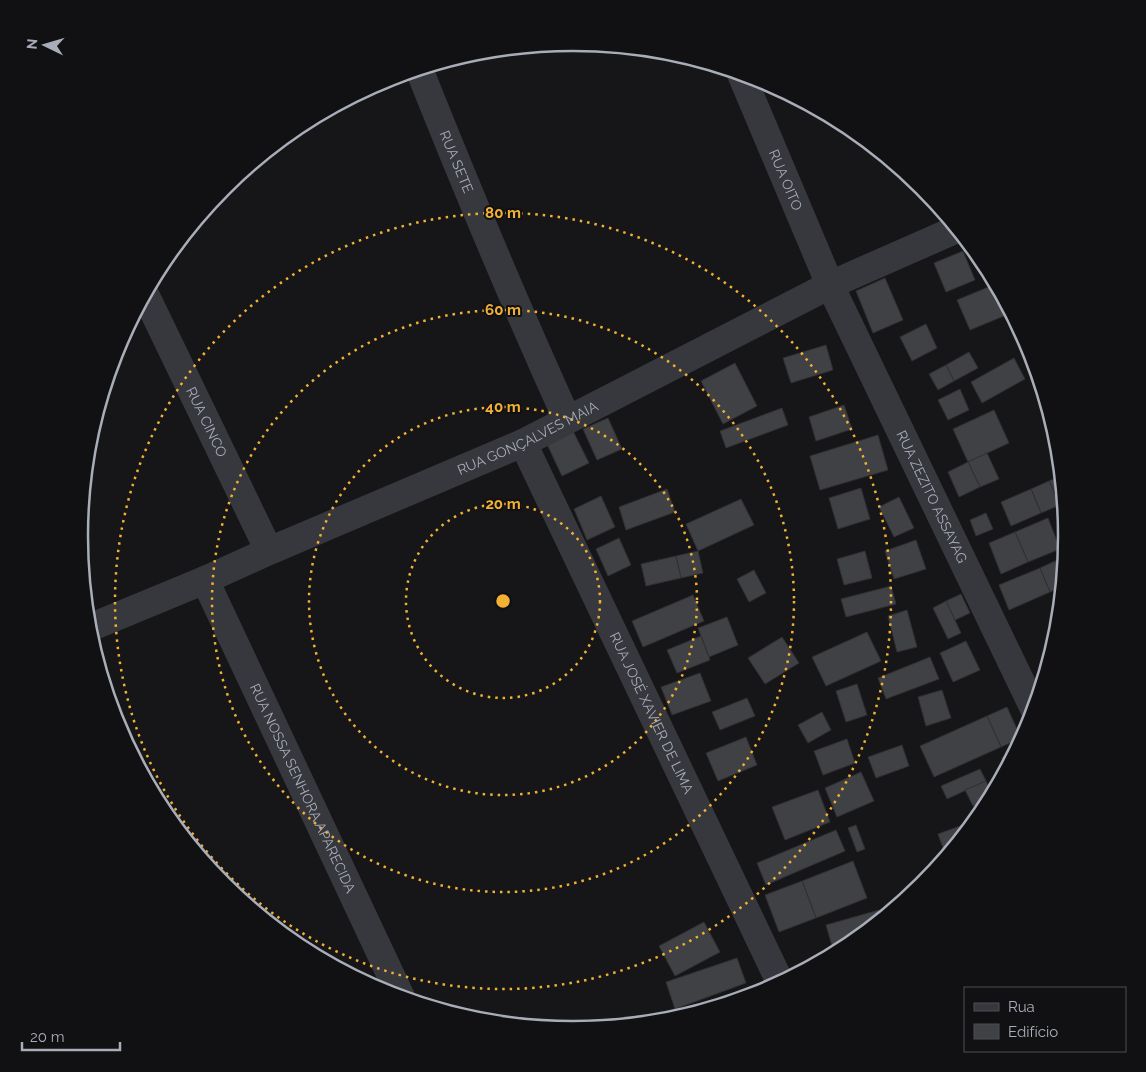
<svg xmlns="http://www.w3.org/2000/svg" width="1146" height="1072" viewBox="0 0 1146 1072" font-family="Raleway,sans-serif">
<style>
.building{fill:#404145;stroke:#303034}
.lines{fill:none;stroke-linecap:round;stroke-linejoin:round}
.minor{stroke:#37383d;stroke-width:28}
.ring{fill:none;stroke:#f2b134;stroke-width:2.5;stroke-dasharray:2.5 5}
.labels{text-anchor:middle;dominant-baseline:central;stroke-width:4;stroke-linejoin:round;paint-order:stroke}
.street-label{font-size:14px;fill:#a8adb8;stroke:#111113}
.rim{fill:none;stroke:#a8adb8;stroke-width:2.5}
.centre{fill:#f2b134;stroke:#111113;stroke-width:2.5}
.ring-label{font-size:15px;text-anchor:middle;font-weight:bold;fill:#f2b134;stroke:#111113;stroke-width:4;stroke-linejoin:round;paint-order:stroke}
</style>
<rect width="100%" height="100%" fill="#161618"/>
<!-- building -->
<g class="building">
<path d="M 963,251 L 975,280 L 946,292 L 934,263 Z"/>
<path d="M 885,278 L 903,320 L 873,333 L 856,291 Z"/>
<path d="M 991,286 L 1004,316 L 970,330 L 957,300 Z"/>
<path d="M 926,324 L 937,348 L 912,361 L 900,337 Z"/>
<path d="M 826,345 L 833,370 L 791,383 L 783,358 Z"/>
<path d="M 969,352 L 978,368 L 954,381 L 946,365 Z"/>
<path d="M 1031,354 L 1037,375 L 1033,376 L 1026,355 Z"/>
<path d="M 1014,358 L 1025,379 L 982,403 L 971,382 Z"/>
<path d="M 735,363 L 757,406 L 723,424 L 701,381 Z"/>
<path d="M 946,365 L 954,381 L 938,390 L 929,374 Z"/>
<path d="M 960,389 L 969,410 L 948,420 L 938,400 Z"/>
<path d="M 844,405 L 852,429 L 816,441 L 809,417 Z"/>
<path d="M 782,408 L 788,425 L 726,448 L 720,431 Z"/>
<path d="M 994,410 L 1009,443 L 968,462 L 953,429 Z"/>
<path d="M 608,418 L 622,449 L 597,460 L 583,429 Z"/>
<path d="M 571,427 L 589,463 L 562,476 L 545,440 Z"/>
<path d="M 878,435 L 888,470 L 820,490 L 810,456 Z"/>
<path d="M 987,453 L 999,479 L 980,487 L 968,462 Z"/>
<path d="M 968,462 L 980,487 L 959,497 L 948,472 Z"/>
<path d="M 1061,476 L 1063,503 L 1060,505 L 1049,481 Z"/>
<path d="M 1049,481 L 1060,505 L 1041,513 L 1031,489 Z"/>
<path d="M 861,488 L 870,519 L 838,529 L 829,498 Z"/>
<path d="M 667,489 L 675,512 L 626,530 L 619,507 Z"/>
<path d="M 1031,489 L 1041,513 L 1011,526 L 1001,502 Z"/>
<path d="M 601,496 L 615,527 L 587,540 L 574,509 Z"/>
<path d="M 899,497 L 914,528 L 894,537 L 879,507 Z"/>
<path d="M 741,499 L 754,525 L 698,551 L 686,524 Z"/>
<path d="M 986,513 L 993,529 L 976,536 L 970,520 Z"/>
<path d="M 1065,517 L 1066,533 L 1060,519 Z"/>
<path d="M 1048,518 L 1060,549 L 1028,562 L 1015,532 Z"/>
<path d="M 1015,532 L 1028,562 L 1001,574 L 989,543 Z"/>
<path d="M 619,538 L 631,565 L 608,576 L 596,549 Z"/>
<path d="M 916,540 L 926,569 L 894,579 L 885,551 Z"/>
<path d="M 698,551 L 703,573 L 681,578 L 676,556 Z"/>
<path d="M 865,551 L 872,578 L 844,585 L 837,559 Z"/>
<path d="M 676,556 L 681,578 L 646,586 L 641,564 Z"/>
<path d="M 1064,557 L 1061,587 L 1050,592 L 1040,568 Z"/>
<path d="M 1040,568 L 1050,592 L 1009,610 L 999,585 Z"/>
<path d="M 754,570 L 766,593 L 749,602 L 737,579 Z"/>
<path d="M 891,586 L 896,604 L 846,617 L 841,599 Z"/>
<path d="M 961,594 L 970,613 L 955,620 L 946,601 Z"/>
<path d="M 693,595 L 704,621 L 643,647 L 632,621 Z"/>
<path d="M 946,601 L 961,633 L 948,639 L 933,608 Z"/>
<path d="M 907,610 L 917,647 L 897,652 L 888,616 Z"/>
<path d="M 727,617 L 738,645 L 709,657 L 698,628 Z"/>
<path d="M 867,632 L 881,661 L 826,686 L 812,657 Z"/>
<path d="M 701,636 L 710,660 L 677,673 L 667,650 Z"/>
<path d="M 782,637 L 799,663 L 765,684 L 748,658 Z"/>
<path d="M 966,641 L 980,670 L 953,682 L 940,653 Z"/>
<path d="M 930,657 L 939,679 L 886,699 L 878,678 Z"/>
<path d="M 700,673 L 711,701 L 672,715 L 661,687 Z"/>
<path d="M 857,684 L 867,715 L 846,722 L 836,691 Z"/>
<path d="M 942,690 L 951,718 L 926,726 L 918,697 Z"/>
<path d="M 747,698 L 755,716 L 720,730 L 712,712 Z"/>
<path d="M 1007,707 L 1021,738 L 1001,747 L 987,716 Z"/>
<path d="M 822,712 L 831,730 L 808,743 L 798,725 Z"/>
<path d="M 987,716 L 1001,747 L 934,777 L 920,746 Z"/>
<path d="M 746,737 L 757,765 L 718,781 L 706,753 Z"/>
<path d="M 847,739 L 855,763 L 823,775 L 814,751 Z"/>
<path d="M 902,745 L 909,766 L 876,778 L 868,757 Z"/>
<path d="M 1015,751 L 1007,767 L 1002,758 Z"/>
<path d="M 980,769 L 986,781 L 947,799 L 941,786 Z"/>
<path d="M 861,772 L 874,801 L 837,817 L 825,788 Z"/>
<path d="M 986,781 L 992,794 L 990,798 L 973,806 L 965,790 Z"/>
<path d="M 818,790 L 830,822 L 785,840 L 772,807 Z"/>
<path d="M 856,825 L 865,849 L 857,852 L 848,828 Z"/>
<path d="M 963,825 L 966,832 L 946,856 L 938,834 Z"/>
<path d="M 836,830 L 845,851 L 766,885 L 757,863 Z"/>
<path d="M 853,861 L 867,898 L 816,918 L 802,881 Z"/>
<path d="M 802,881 L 816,918 L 779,932 L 765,895 Z"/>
<path d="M 879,910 L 882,918 L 856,939 L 832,946 L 826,925 Z"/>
<path d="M 704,922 L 720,952 L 675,976 L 659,946 Z"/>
<path d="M 844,948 L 808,967 L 807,963 Z"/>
<path d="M 737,958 L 746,983 L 675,1009 L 666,982 Z"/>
</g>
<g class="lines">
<!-- minor -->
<g class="minor">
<path id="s1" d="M 419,69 C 466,187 515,304 567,419"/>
<path id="s2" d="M 741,74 L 830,285 L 1034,709"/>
<path id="s3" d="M 145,294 L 269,551"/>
<path id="s4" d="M 523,443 L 780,982"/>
<path id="s5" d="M 205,580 L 401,997"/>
<path id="s6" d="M 89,628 L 205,580 L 269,551 L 523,443 L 830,285 L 957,229"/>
</g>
</g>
<!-- distance rings -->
<g class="ring">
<circle cx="503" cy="601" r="97"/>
<circle cx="503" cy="601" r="194"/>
<circle cx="503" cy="601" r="291"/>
<circle cx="503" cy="601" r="388"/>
</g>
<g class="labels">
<!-- street labels -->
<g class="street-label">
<text stroke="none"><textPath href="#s1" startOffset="100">RUA SETE</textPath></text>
<text stroke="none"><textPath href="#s2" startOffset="115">RUA OITO</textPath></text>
<text stroke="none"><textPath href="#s3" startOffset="142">RUA CINCO</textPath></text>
<text stroke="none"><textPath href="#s6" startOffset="478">RUA GONÇALVES MAIA</textPath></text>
<text stroke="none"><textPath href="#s2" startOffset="464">RUA ZEZITO ASSAYAG</textPath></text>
<text stroke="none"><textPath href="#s4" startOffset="299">RUA JOSÉ XAVIER DE LIMA</textPath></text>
<text stroke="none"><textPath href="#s5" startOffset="230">RUA NOSSA SENHORA APARECIDA</textPath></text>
</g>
</g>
<!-- crop -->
<path d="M0 0H1146V1072H0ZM88 536a485 485 0 1 1 970 0a485 485 0 1 1-970 0Z" fill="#111113" fill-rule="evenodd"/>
<path class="rim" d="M88 536a485 485 0 1 1 970 0a485 485 0 1 1-970 0Z"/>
<circle cx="503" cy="601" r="8" class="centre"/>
<g class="ring-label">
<text x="503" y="218">80 m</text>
<text x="503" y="315">60 m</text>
<text x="503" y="412">40 m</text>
<text x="503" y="509">20 m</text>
</g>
<!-- legend -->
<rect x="964" y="987" width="162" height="65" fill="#111113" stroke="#4d4f55"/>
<rect x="974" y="1003" width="25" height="8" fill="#37383d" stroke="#4d4f55"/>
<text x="1008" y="1012" font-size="15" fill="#a8adb8">Rua</text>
<rect x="974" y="1024" width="25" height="15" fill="#404145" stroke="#4d4f55"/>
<text x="1008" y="1037" font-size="15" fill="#a8adb8">Edifício</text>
<!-- north arrow -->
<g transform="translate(45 45) rotate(275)" stroke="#111113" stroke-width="4" paint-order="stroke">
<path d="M0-4L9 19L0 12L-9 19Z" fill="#a8adb8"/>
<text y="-8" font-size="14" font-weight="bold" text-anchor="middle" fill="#a8adb8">N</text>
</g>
<!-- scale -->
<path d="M22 1042v8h98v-8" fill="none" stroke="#a8adb8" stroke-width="2.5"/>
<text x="30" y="1042" font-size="15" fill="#a8adb8" stroke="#111113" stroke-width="4" paint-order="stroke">20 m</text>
</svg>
